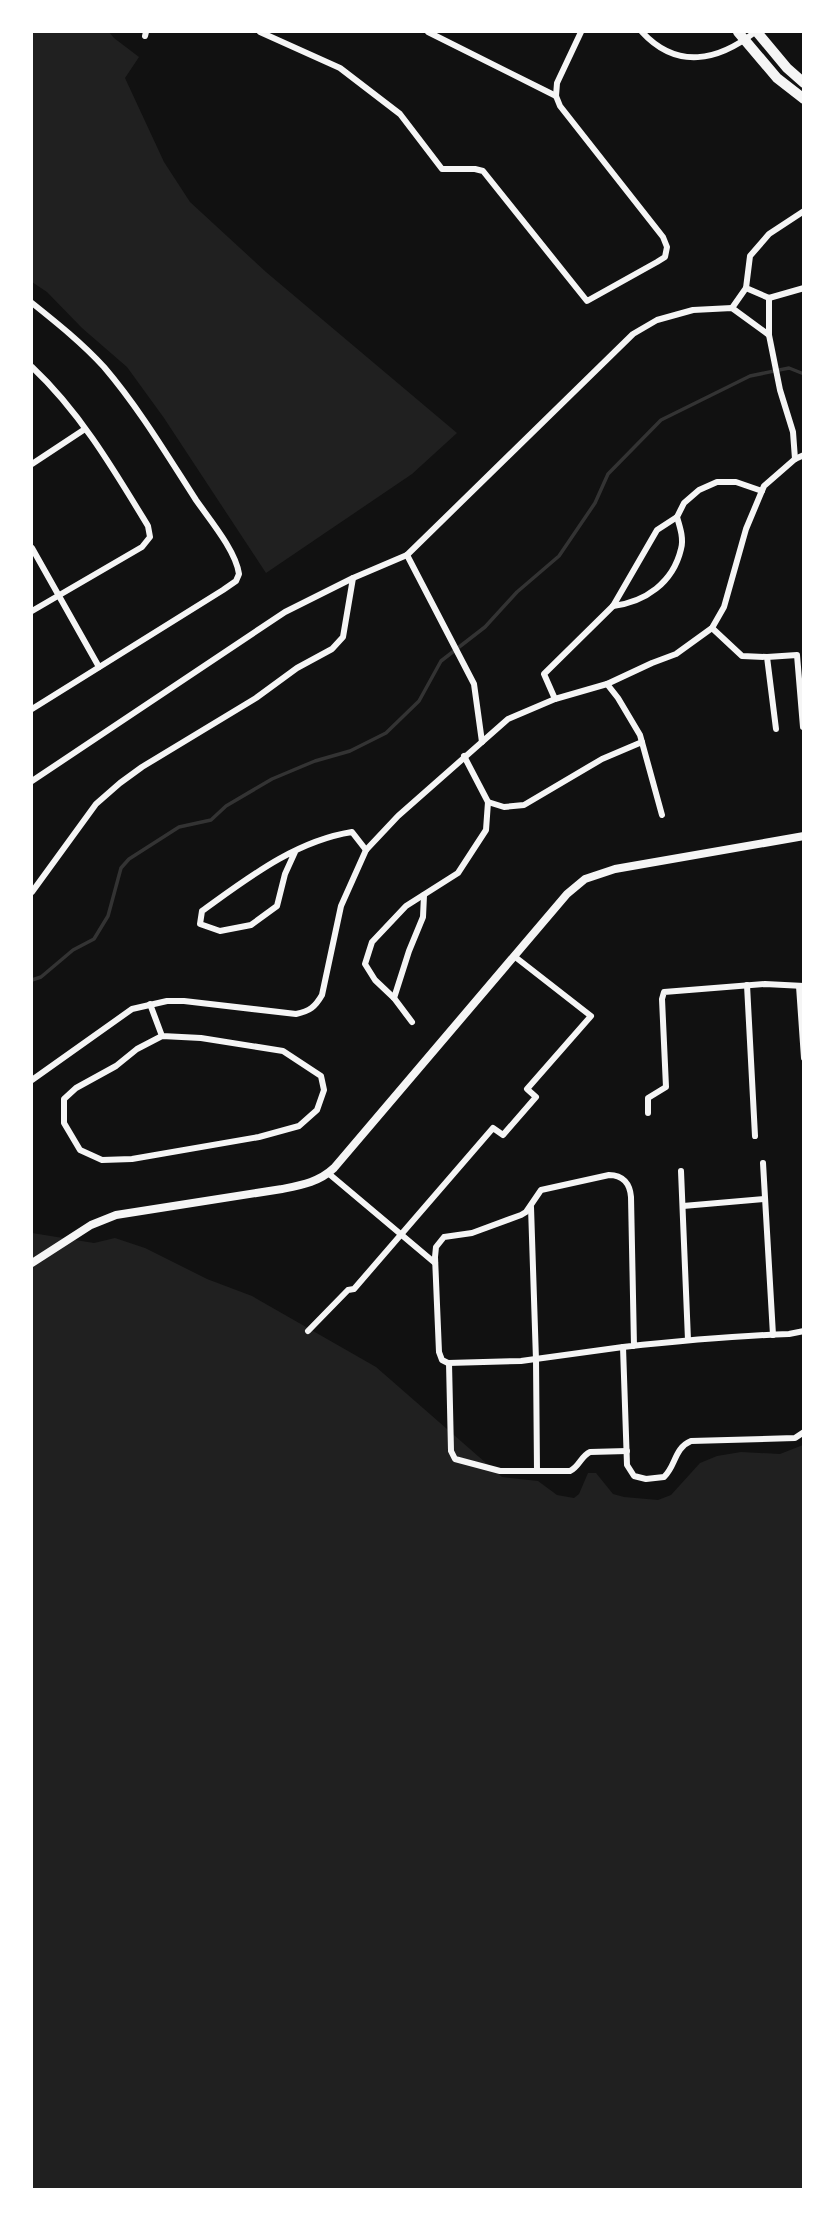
<svg xmlns="http://www.w3.org/2000/svg" width="835" height="2221" viewBox="0 0 835 2221" font-family="'IBM Plex Sans',sans-serif">
<style>
.green{fill:#202020}
.lines{fill:none;stroke-linecap:round;stroke-linejoin:round}
.stream{stroke:#333;stroke-width:3.5}
.minor{stroke:#f5f5f5;stroke-width:6}
.tertiary{stroke:#f5f5f5;stroke-width:8}
.secondary{stroke:#f5f5f5;stroke-width:10}
</style>
<rect width="100%" height="100%" fill="#111"/>
<!-- green -->
<g class="green">
<path d="M 32,32 L 109,32 L 114,38 L 139,57 L 125,78 L 164,162 L 190,202 L 266,272 L 457,433 L 412,474 L 266,573 L 164,418 L 127,367 L 82,328 L 47,292 L 32,282 Z"/>
<path d="M 32,1233 L 94,1243 L 115,1238 L 145,1248 L 207,1279 L 252,1296 L 376,1367 L 502,1477 L 538,1481 L 557,1495 L 574,1498 L 579,1494 L 588,1473 L 596,1473 L 613,1494 L 624,1497 L 658,1500 L 671,1495 L 700,1463 L 717,1456 L 741,1452 L 780,1454 L 803,1445 L 803,2189 L 32,2189 Z"/>
</g>
<g class="lines">
<!-- stream -->
<path class="stream" d="M 32,980 L 41,977 L 73,950 L 94,939 L 108,916 L 121,868 L 129,859 L 179,827 L 211,820 L 226,806 L 272,779 L 315,761 L 350,751 L 386,733 L 419,701 L 441,661 L 485,627 L 517,592 L 559,556 L 595,503 L 608,474 L 661,420 L 750,376 L 789,368 L 804,374"/>
<!-- minor -->
<g class="minor">
<path d="M 260,32 L 340,68 L 400,114 L 442,169 L 475,169 L 483,171 L 587,301 L 657,262 L 665,257 L 667,247 L 663,237 L 560,106 L 556,96 L 557,83 L 581,32"/>
<path d="M 428,32 L 556,96"/>
<path d="M 642,32 C 677,70 718,61 755,32"/>
<path d="M 145,36 L 146,32"/>
<path d="M 804,211 L 769,234 L 750,256 L 746,288 L 769,298 L 804,288"/>
<path d="M 32,303 C 57,323 82,343 104,367 C 139,408 167,455 196,500 C 210,520 236,551 239,574 L 236,581 L 223,590 L 32,709"/>
<path d="M 732,308 L 746,288"/>
<path d="M 769,335 L 769,298"/>
<path d="M 32,367 C 80,412 114,470 148,526 L 150,537 L 142,547 L 32,611"/>
<path d="M 32,464 L 85,429"/>
<path d="M 32,548 L 99,667"/>
<path d="M 407,555 L 474,684 L 482,742"/>
<path d="M 613,606 C 645,602 673,583 681,549 C 684,539 680,527 677,517"/>
<path d="M 712,628 L 742,656 L 767,657 L 776,729"/>
<path d="M 767,657 L 797,655 L 803,727"/>
<path d="M 607,684 L 618,698 L 640,735 L 662,815"/>
<path d="M 555,699 L 544,674 L 613,606 L 657,530 L 677,517 L 684,503 L 699,490 L 717,482 L 736,482 L 762,491"/>
<path d="M 464,756 L 488,802 L 504,807 L 524,805 L 602,759 L 642,742"/>
<path d="M 32,781 L 285,612 L 353,578 L 407,555 L 633,334 L 657,320 L 693,310 L 732,308 L 769,335 L 780,390 L 793,432 L 795,459"/>
<path d="M 295,852 L 285,874 L 277,906 L 251,925 L 220,931 L 200,924 L 202,911 C 248,878 295,841 352,832 L 366,850"/>
<path d="M 32,892 L 96,804 L 120,783 L 142,767 L 256,698 L 297,668 L 332,649 L 343,637 L 353,578"/>
<path d="M 747,985 L 755,1136"/>
<path d="M 799,986 L 804,1058"/>
<path d="M 394,998 L 409,951 L 423,917 L 424,895"/>
<path d="M 150,1004 L 162,1036 L 137,1049 L 116,1066 L 76,1088 L 64,1099 L 64,1123 L 80,1150 L 102,1160 L 132,1159 L 259,1137 L 299,1126 L 317,1110 L 324,1090 L 321,1076 L 283,1051 L 201,1038 L 162,1036"/>
<path d="M 412,1022 L 394,998 L 375,980 L 365,964 L 372,942 L 406,906 L 458,873 L 486,830 L 488,802"/>
<path d="M 32,1080 L 132,1009 L 167,1001 L 184,1001 L 296,1014 C 310,1011 315,1007 322,995 L 341,906 L 366,850 L 398,816 L 508,719 L 555,699 L 607,684 L 652,663 L 676,654 L 712,628 L 724,607 L 746,529 L 764,486 L 795,459 L 804,455"/>
<path d="M 648,1113 L 648,1098 L 666,1087 L 662,999 L 664,992 L 765,984 L 804,986"/>
<path d="M 763,1163 L 773,1335"/>
<path d="M 681,1171 L 688,1340"/>
<path d="M 328,1173 L 435,1263"/>
<path d="M 683,1206 L 765,1199"/>
<path d="M 531,1207 L 536,1360 L 537,1471"/>
<path d="M 308,1331 L 348,1290 L 354,1289 L 493,1128 L 503,1135 L 536,1097 L 527,1089 L 591,1016 L 514,956"/>
<path d="M 634,1346 L 631,1197 C 630,1184 623,1175 609,1175 L 541,1190 L 526,1212 L 521,1215 L 472,1233 L 444,1237 L 436,1247 L 435,1257 L 439,1352 L 442,1360 L 448,1363 L 521,1361 L 623,1347 C 678,1341 734,1336 789,1334 L 804,1331"/>
<path d="M 623,1347 L 627,1465 L 634,1476 L 646,1479 L 664,1477 C 676,1466 674,1448 691,1441 L 795,1438 L 804,1432"/>
<path d="M 449,1363 L 451,1451 L 455,1459 L 500,1471 L 570,1471 C 579,1467 581,1456 590,1452 L 627,1451"/>
</g>
<!-- tertiary -->
<path class="tertiary" d="M 32,1263 L 91,1225 L 116,1215 L 282,1189 C 302,1185 319,1182 334,1168 L 567,894 L 585,879 L 615,869 L 804,836"/>
<!-- secondary -->
<g class="secondary">
<path d="M 738,32 L 777,78 L 804,99"/>
<path d="M 757,32 L 787,68 L 804,83"/>
</g>
</g>
<!-- border -->
<rect width="835" height="2221" fill="none" stroke="#ffffff" stroke-width="66"/>
</svg>
